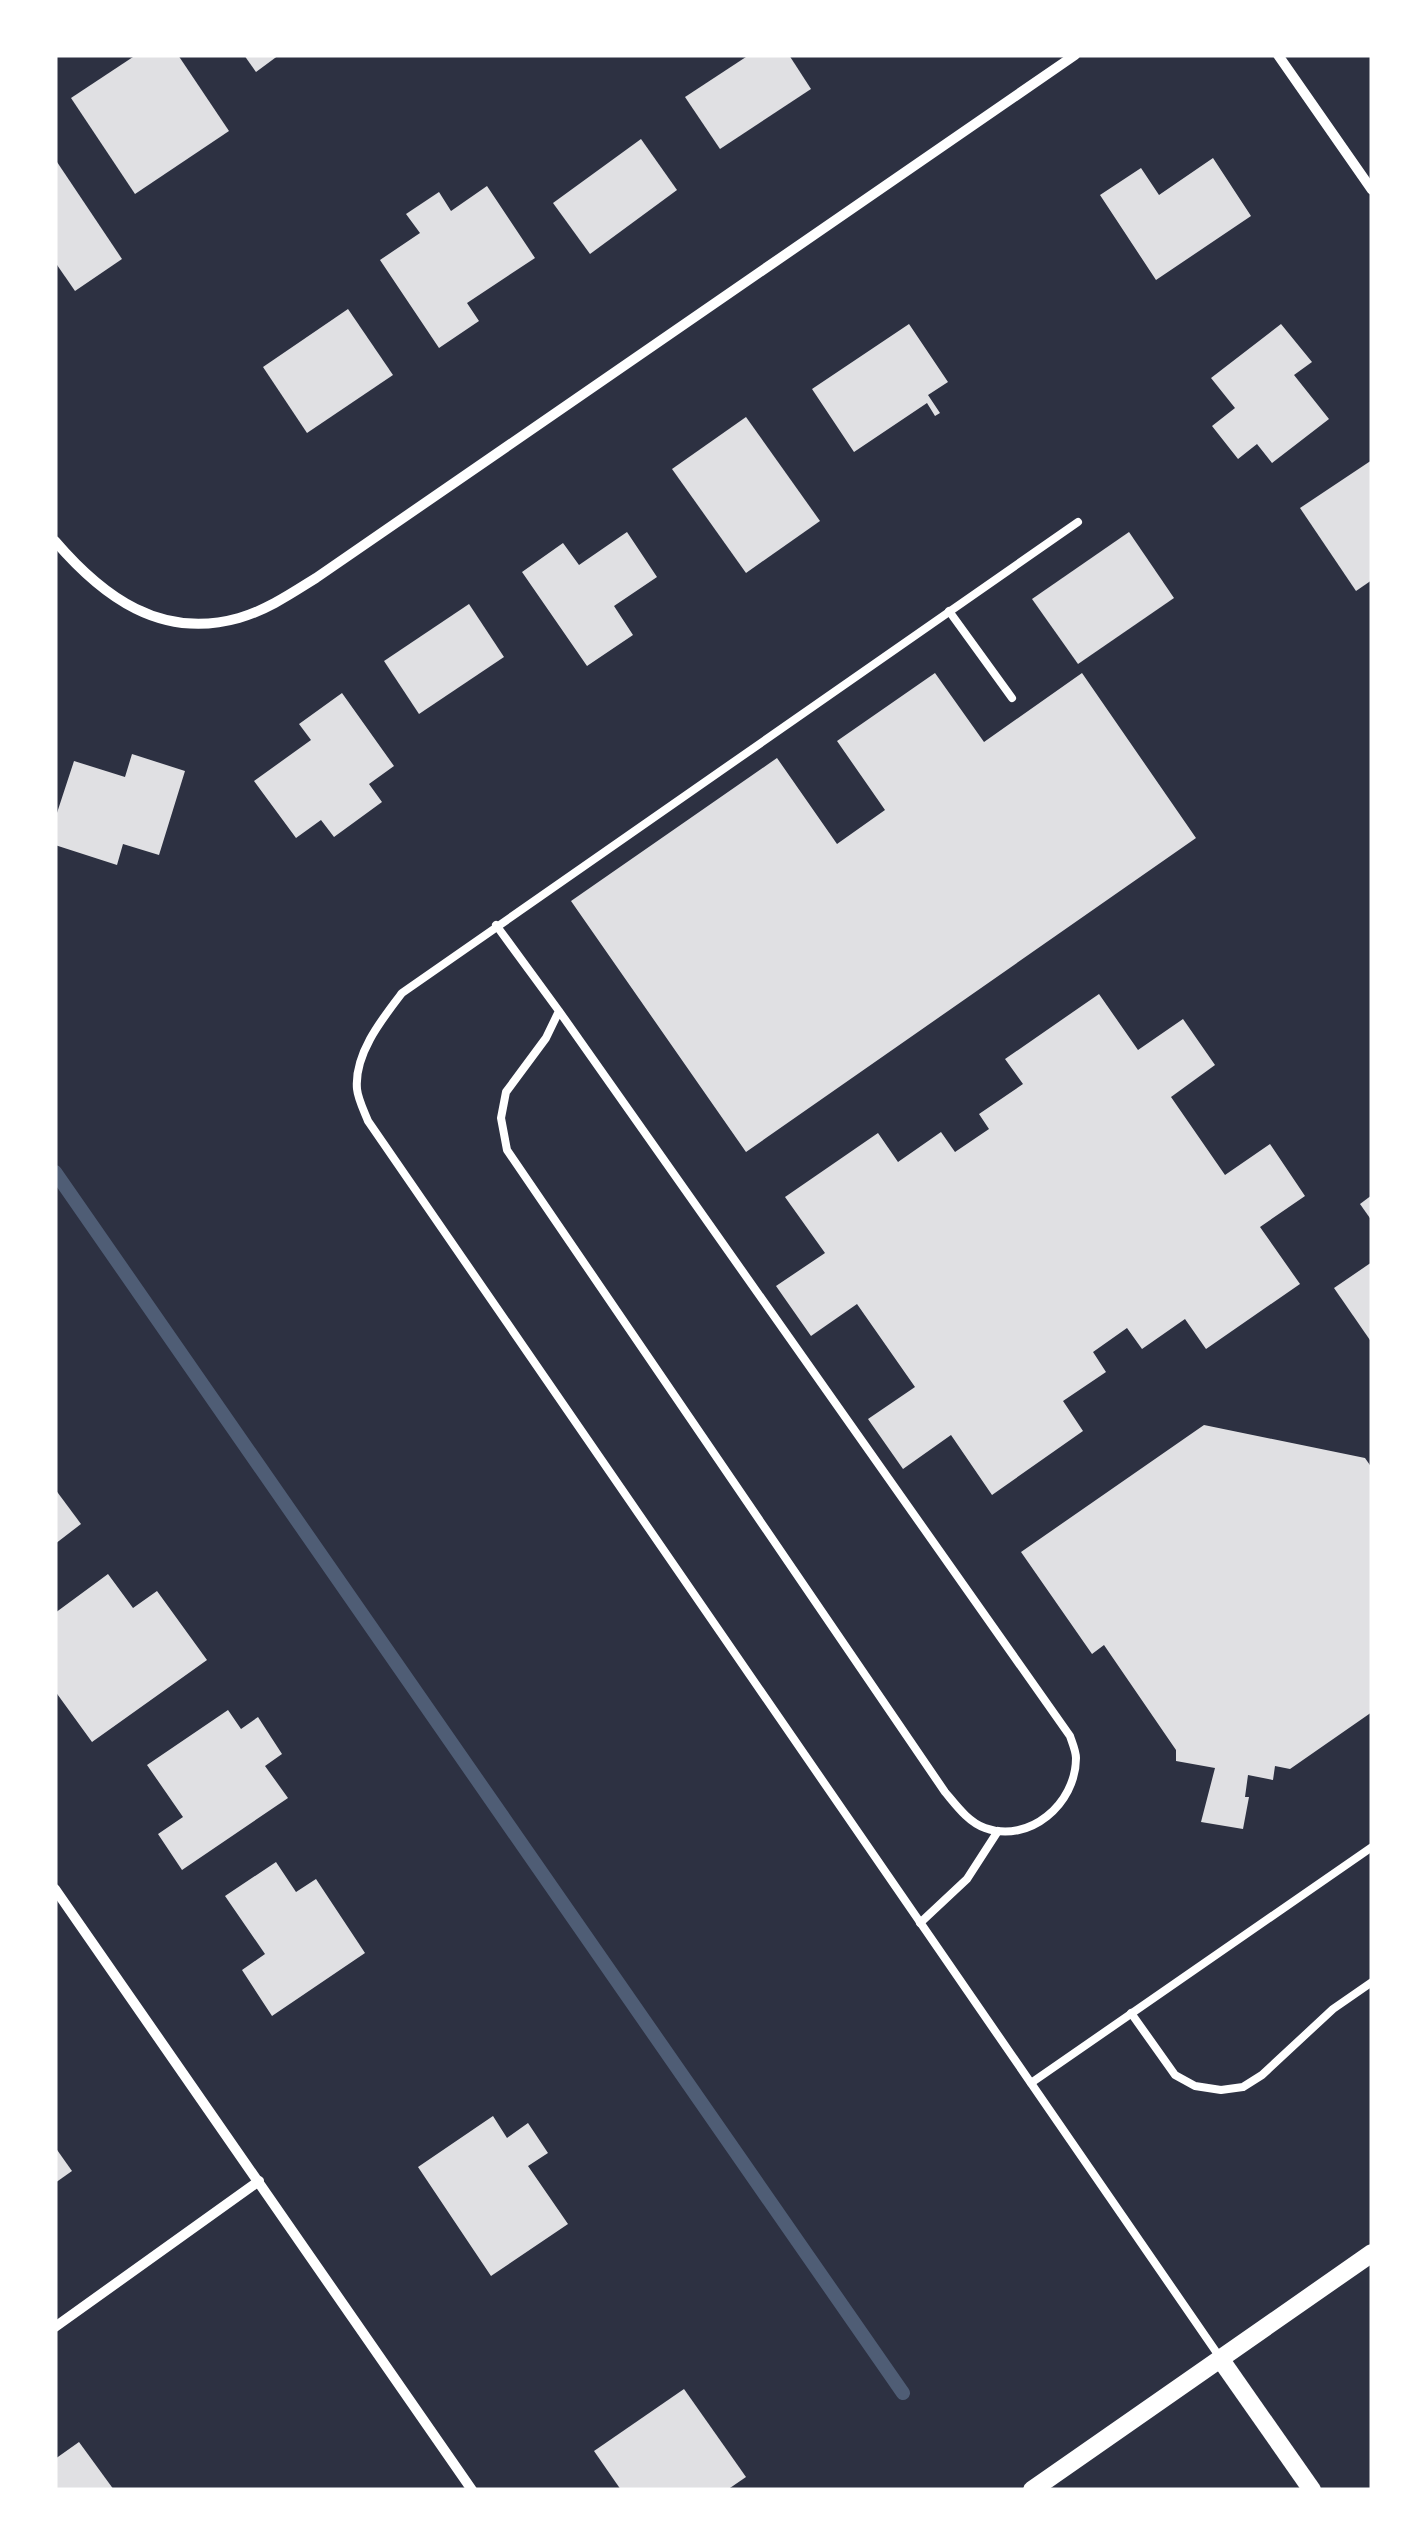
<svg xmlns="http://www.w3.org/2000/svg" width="1427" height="2545" viewBox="0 0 1427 2545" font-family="Overpass,sans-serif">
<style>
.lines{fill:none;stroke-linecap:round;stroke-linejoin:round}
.stream{stroke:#4f5d75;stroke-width:14}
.building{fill:#e0e0e3}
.service{stroke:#fff;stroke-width:8}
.minor{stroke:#fff;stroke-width:10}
.tertiary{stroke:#fff;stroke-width:18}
</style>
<rect width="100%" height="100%" fill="#2d3142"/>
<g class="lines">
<!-- stream -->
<path class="stream" d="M 55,1172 L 903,2393"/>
</g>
<!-- building -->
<g class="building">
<path d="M 136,55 L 178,55 L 229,131 L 135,194 L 71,98 Z"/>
<path d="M 244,55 L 279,55 L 256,72 Z"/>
<path d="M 749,55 L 789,55 L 811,89 L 720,149 L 685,97 Z"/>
<path d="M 641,139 L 677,190 L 590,254 L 553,203 Z"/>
<path d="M 1213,158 L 1251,216 L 1156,280 L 1100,195 L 1141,168 L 1159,195 Z"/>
<path d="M 55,159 L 122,259 L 75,291 L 55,262 Z"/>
<path d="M 487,186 L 535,258 L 467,303 L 479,321 L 439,348 L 380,260 L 420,233 L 406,214 L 439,192 L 451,211 Z"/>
<path d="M 348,309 L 393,375 L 307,433 L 263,367 Z"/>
<path d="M 909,324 L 948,382 L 928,395 L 940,413 L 935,416 L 927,403 L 854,452 L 812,389 Z"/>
<path d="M 1281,324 L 1312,362 L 1294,375 L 1329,419 L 1272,463 L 1257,444 L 1238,459 L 1212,426 L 1235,408 L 1211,378 Z"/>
<path d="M 746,417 L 820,521 L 746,573 L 672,469 Z"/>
<path d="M 1372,460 L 1372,580 L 1356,591 L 1300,508 Z"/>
<path d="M 627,532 L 657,577 L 614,606 L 633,635 L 587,666 L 522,572 L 563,543 L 579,565 Z"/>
<path d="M 1129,532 L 1174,598 L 1078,664 L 1032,599 Z"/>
<path d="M 469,604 L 504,657 L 419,714 L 384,661 Z"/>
<path d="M 935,673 L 984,742 L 1082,673 L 1196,838 L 746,1152 L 571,901 L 777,758 L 837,844 L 885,810 L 837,741 Z"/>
<path d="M 342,693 L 394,766 L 369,784 L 382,802 L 334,837 L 321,820 L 296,838 L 254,781 L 311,740 L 299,724 Z"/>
<path d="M 132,754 L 185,771 L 159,855 L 123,844 L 117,865 L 55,845 L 55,819 L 74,761 L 125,777 Z"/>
<path d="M 1099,994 L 1138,1050 L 1183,1019 L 1215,1065 L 1171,1097 L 1225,1175 L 1270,1144 L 1305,1196 L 1260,1227 L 1300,1284 L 1206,1349 L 1185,1319 L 1142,1349 L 1127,1328 L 1093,1352 L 1106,1372 L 1063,1401 L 1083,1431 L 992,1495 L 951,1435 L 903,1469 L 868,1419 L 915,1387 L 857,1304 L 811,1336 L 776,1286 L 825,1253 L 785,1197 L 878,1133 L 898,1162 L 941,1132 L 955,1152 L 989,1129 L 979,1114 L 1023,1084 L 1005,1059 Z"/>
<path d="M 1372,1195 L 1372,1221 L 1360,1204 Z"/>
<path d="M 1372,1262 L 1372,1343 L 1334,1288 Z"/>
<path d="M 1204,1425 L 1365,1458 L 1372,1468 L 1372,1712 L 1290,1769 L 1275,1766 L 1273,1780 L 1248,1775 L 1245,1797 L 1249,1797 L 1243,1829 L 1201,1822 L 1215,1768 L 1176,1761 L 1176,1750 L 1104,1645 L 1092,1654 L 1021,1552 Z"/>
<path d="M 55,1489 L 81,1524 L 55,1544 Z"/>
<path d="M 108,1574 L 133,1608 L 157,1591 L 207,1660 L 92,1742 L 55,1691 L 55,1613 Z"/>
<path d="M 228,1710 L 241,1729 L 258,1717 L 282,1754 L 265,1766 L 288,1798 L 182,1870 L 158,1834 L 183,1817 L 147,1765 Z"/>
<path d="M 276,1862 L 296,1892 L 316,1879 L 365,1953 L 272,2016 L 242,1970 L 265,1954 L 225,1896 Z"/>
<path d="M 493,2116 L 507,2138 L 528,2123 L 548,2153 L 528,2166 L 568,2224 L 491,2276 L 418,2167 Z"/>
<path d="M 55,2147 L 72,2171 L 55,2183 Z"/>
<path d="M 684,2389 L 746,2477 L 727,2490 L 621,2490 L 594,2451 Z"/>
<path d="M 79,2442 L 114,2490 L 55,2490 L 55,2459 Z"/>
</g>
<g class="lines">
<!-- service -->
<g class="service">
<path d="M 1078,522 L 402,993 C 382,1019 354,1054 357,1089 C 358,1099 364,1111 368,1121 L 1219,2356"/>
<path d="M 949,611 L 1012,698"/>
<path d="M 496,925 L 559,1011 L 1070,1736 C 1072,1742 1076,1751 1076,1758 C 1076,1804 1029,1844 985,1828 C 968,1822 956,1805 945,1792 L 507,1150 L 501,1118 L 506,1092 L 546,1038 L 559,1011"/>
<path d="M 920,1923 L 967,1879 L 998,1831"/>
<path d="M 1131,2013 L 1175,2075 L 1195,2086 L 1221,2090 L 1243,2087 L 1262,2075 L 1333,2009 L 1372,1982"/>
<path d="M 1031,2083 L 1372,1847"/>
</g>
<!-- minor -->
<g class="minor">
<path d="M 1278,55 L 1372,190"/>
<path d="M 55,541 C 103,597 161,640 239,618 C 267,610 292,593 316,578 L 1075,55"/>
<path d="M 55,1889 L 472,2490"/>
<path d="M 55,2327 L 259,2181"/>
</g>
<!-- tertiary -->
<g class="tertiary">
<path d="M 1221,2360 L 1312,2490"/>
<path d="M 1032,2490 L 1372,2253"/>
</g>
</g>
<!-- border -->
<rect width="1427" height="2545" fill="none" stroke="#ffffff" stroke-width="115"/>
</svg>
